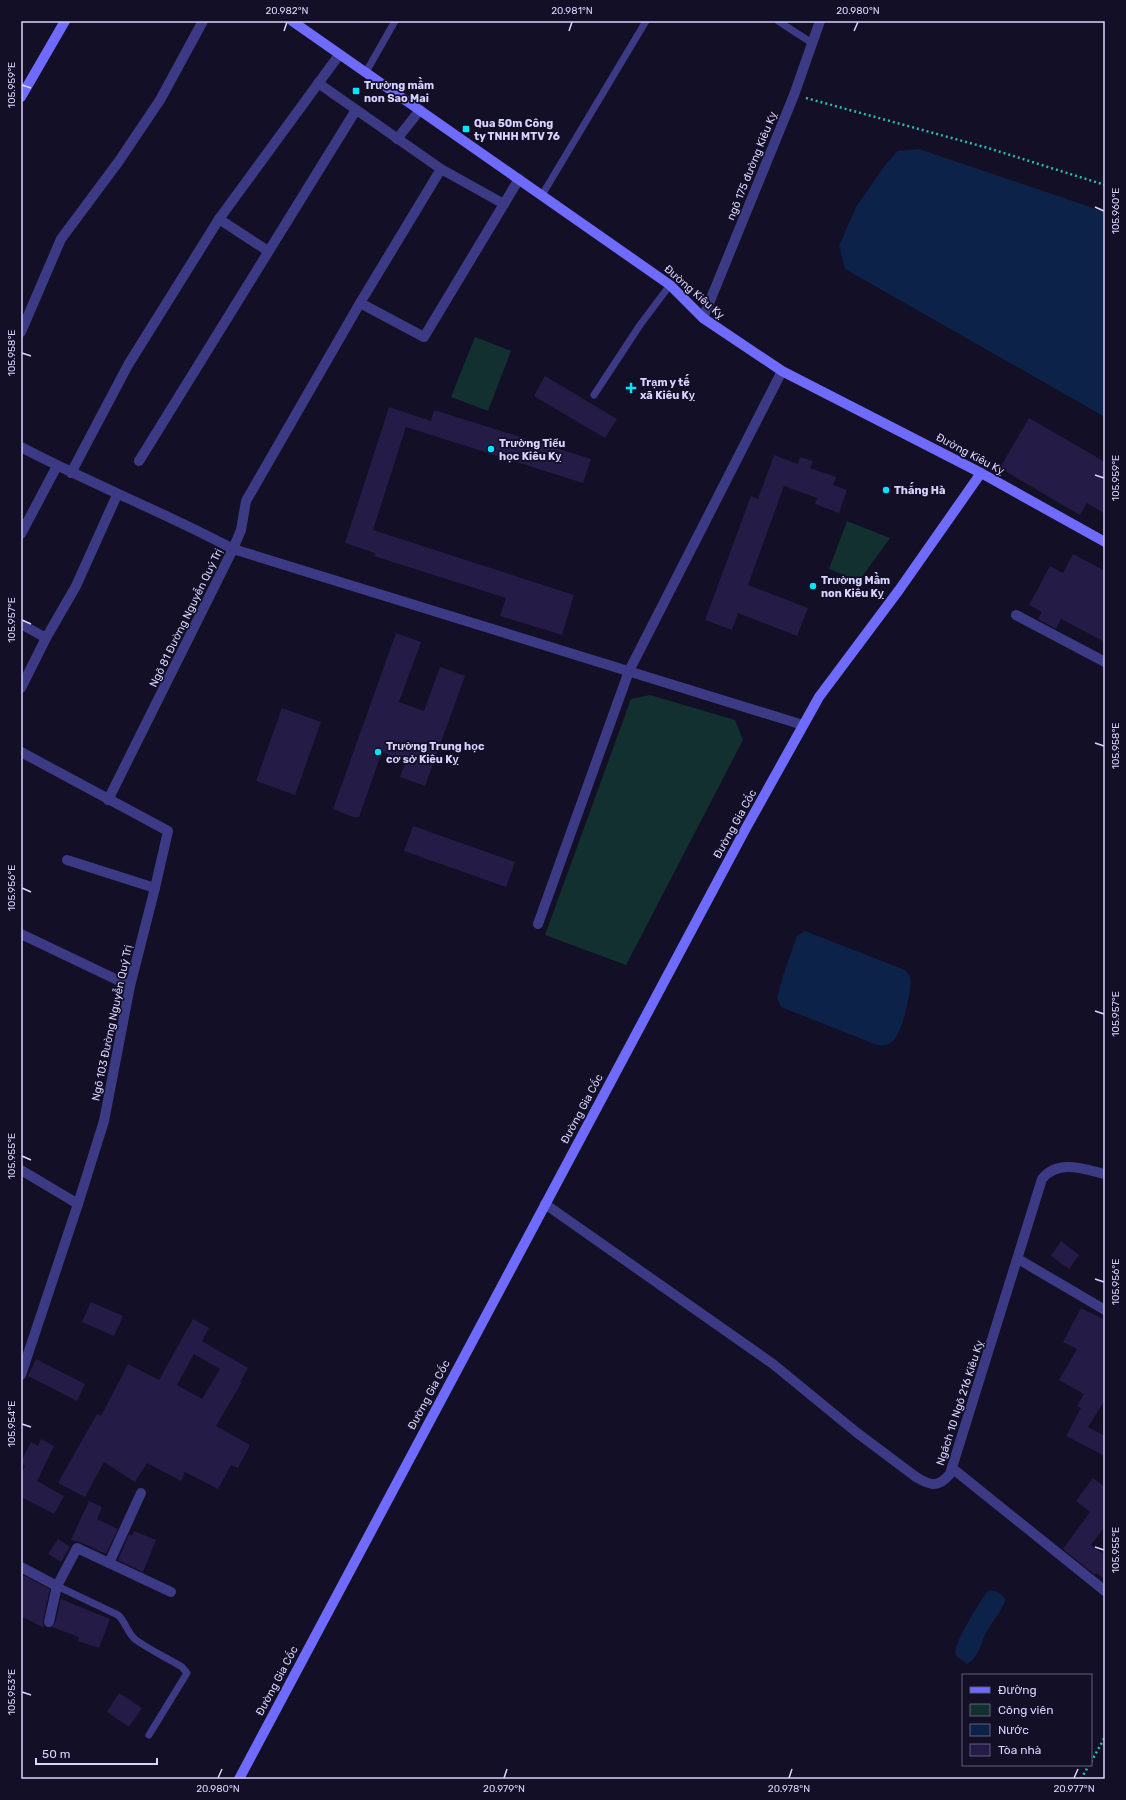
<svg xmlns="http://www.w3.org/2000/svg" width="1126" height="1800" viewBox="0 0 1126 1800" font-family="Rubik,sans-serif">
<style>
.green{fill:#12302f}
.water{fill:#0c2248}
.building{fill:#241b47;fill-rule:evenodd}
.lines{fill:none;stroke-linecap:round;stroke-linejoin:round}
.path{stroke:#2fb8b0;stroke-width:2.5;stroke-dasharray:2 3;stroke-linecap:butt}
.lane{stroke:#3d3a85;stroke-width:7}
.street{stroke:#3d3a85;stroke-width:10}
.secondary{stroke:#6f6bff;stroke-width:10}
.ticks{fill:none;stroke:#d9d4ff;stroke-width:1.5}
.poi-dot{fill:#00e5ff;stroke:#130f26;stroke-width:1.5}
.labels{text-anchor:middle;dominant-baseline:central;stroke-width:3.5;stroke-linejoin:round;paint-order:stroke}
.poi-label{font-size:11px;font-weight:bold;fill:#d9d4ff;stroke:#130f26;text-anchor:start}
.street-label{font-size:11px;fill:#d9d4ff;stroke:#130f26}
.neatline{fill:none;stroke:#d9d4ff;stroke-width:1.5}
.ticks-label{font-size:10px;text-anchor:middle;fill:#d9d4ff}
</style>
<rect width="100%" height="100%" fill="#130f26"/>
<!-- green -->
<g class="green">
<path d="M 475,337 L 511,351 L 488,411 L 451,397 Z"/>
<path d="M 847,521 L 890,538 L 859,581 L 829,569 Z"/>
<path d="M 650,695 L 735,720 L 743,740 L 626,965 L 545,935 L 631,699 Z"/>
</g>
<!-- water -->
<g class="water">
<path d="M 919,149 L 1105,212 L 1105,417 L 845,269 L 839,246 L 856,207 L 886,164 L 898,151 Z"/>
<path d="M 805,931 L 905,970 C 907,972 909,974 910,977 C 913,989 902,1031 894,1040 C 889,1045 884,1046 877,1045 L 781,1007 L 777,998 L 782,979 L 797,936 Z"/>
<path d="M 990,1590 L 998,1592 L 1005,1598 L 1005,1602 C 1000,1612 994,1620 988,1629 C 980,1642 981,1656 967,1664 L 956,1656 C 951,1646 979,1604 986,1593 Z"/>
</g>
<!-- building -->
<g class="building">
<path d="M 545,376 L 617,419 L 605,438 L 534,396 Z"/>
<path d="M 389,407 L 431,421 L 434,410 L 591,459 L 583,483 L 406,427 L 373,530 L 574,595 L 562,635 L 500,616 L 506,598 L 374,556 L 375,553 L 345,543 Z"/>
<path d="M 1029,418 L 1105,462 L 1105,514 L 1087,503 L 1080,515 L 1000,468 Z"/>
<path d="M 774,455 L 798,464 L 800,457 L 813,461 L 810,468 L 836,477 L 833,485 L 847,490 L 839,513 L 815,504 L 817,498 L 784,486 L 748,585 L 808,608 L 797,636 L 738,613 L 732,630 L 705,620 L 751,496 L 758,499 Z"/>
<path d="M 1073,554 L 1105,571 L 1105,642 L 1061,619 L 1056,629 L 1038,619 L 1042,612 L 1029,605 L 1050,566 L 1063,573 Z"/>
<path d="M 396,633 L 421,642 L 399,702 L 424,711 L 440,667 L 465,676 L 425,786 L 400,777 L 406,761 L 382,752 L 359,817 L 353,817 L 333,809 Z"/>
<path d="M 282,708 L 321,722 L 295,795 L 256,781 Z"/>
<path d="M 413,826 L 515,862 L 506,887 L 404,851 Z"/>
<path d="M 1061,1241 L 1079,1255 L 1069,1269 L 1051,1256 Z"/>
<path d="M 91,1302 L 123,1316 L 114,1336 L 82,1322 Z"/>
<path d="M 1081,1308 L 1105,1320 L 1105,1400 L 1088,1427 L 1105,1436 L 1105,1456 L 1066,1436 L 1081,1408 L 1077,1406 L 1084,1394 L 1059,1380 L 1077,1349 L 1063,1342 Z"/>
<path d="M 193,1319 L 209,1328 L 202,1341 L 248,1368 L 240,1382 L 242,1382 L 216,1426 L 250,1445 L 238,1468 L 231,1465 L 218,1489 L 185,1472 L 181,1481 L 147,1463 L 135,1482 L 104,1462 L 85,1497 L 58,1483 L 97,1414 L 101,1416 L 128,1364 L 159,1380 ZM 194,1354 L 220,1369 L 202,1399 L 177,1385 Z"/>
<path d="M 36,1359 L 85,1384 L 77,1401 L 28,1376 Z"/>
<path d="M 41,1439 L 54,1446 L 37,1481 L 64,1496 L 54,1514 L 21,1497 L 21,1474 L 25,1466 L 21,1462 L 31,1442 L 38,1446 Z"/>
<path d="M 1093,1478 L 1105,1487 L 1105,1526 L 1091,1545 L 1105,1555 L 1105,1579 L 1096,1573 L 1095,1575 L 1063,1549 L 1090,1512 L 1076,1501 Z"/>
<path d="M 89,1501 L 102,1507 L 97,1519 L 118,1529 L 106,1554 L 80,1542 L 71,1540 Z"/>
<path d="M 134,1531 L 156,1540 L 143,1572 L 118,1560 L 129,1534 L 132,1536 Z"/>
<path d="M 58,1539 L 70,1547 L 61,1562 L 48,1554 Z"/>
<path d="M 21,1574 L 50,1589 L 43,1621 L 44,1628 L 21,1616 Z"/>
<path d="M 61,1599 L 110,1619 L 99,1648 L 78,1641 L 79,1637 L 52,1627 L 55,1623 Z"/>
<path d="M 119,1693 L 142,1708 L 129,1727 L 107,1712 Z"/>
</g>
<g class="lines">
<!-- path -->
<g class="path">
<path d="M 806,98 L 988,148 L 1105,185"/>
<path d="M 1091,1762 L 1105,1737"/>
<path d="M 1081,1779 L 1089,1765"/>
</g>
<!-- lane -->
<g class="lane">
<path d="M 778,21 L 812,43"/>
<path d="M 366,72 L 395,21"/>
<path d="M 542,195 L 646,21"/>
<path d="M 594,395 L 640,325 L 670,285"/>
<path d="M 57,1586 L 118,1615 C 126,1622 127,1633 136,1640 C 150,1650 167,1658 182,1667 L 187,1673 L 149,1735"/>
</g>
<!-- street -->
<g class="street">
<path d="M 318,83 L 441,169 L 360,303 L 246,501 L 241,530 L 233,549 L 803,725"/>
<path d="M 397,139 L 420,110"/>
<path d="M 441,169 L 504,204"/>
<path d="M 219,219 L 268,251"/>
<path d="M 360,303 L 424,337 L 519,179"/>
<path d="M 703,318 L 794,95 L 820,21"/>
<path d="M 21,332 L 61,239 L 119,161 L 160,100 L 203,21"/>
<path d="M 21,447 C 91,484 164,512 233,549 L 108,800"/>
<path d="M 139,461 L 356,110"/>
<path d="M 71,473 L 128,365 L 219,219 L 339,55"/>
<path d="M 21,534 L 57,466"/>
<path d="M 1016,615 L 1105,662"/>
<path d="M 21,624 L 46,638 L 76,586 L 117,495"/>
<path d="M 21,688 L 46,638"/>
<path d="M 21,752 L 168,831 L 155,888 L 130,986 L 104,1121 L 78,1204 L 21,1375"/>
<path d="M 67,860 L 155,888"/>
<path d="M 538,924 L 629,671 L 782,371"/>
<path d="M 21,934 L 130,986"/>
<path d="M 21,1170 L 78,1204"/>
<path d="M 545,1204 L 773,1364 L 856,1432 L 916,1477 C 931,1486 938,1488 950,1474 L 1042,1179 C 1058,1159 1084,1169 1105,1174"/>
<path d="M 1018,1259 L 1105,1310"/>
<path d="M 952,1468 L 1105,1591"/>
<path d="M 109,1563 L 141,1493"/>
<path d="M 21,1567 L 57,1586 L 77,1548 L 171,1592"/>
<path d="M 49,1622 L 57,1586"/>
</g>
<!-- secondary -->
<g class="secondary">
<path d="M 292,21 L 670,285 L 703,318 L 782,371 L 981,473 L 1105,542"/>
<path d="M 21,97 L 65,21"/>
<path d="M 239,1779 L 746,828 L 819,697 L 899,590 L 981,473"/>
</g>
</g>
<!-- ticks -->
<path class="ticks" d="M 284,31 L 287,22M 569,31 L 572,22M 854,31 L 858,22M 22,85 L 31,88M 1095,207 L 1104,211M 22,353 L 31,356M 1095,475 L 1104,478M 22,620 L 31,624M 1095,743 L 1104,746M 22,888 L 31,892M 1095,1011 L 1104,1014M 22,1156 L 31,1160M 1095,1279 L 1104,1282M 22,1424 L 31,1427M 1095,1547 L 1104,1550M 22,1692 L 31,1695M 218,1778 L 222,1769M 504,1778 L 507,1769M 789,1778 L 792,1769M 1074,1778 L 1078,1769"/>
<!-- markers -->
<g class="poi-dot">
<rect x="352" y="87" width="8" height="8" rx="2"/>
<rect x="462" y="125" width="8" height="8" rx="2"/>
<path d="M629 382h4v4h4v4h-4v4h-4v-4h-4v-4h4z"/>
<circle cx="491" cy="449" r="4"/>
<circle cx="886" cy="490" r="4"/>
<circle cx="813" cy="586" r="4"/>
<circle cx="378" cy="752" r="4"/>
</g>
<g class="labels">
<!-- poi labels -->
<g class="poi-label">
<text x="364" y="85">Trường mầm<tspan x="364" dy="13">non Sao Mai</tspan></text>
<text x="474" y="123">Qua 50m Công<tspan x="474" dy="13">ty TNHH MTV 76</tspan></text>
<text x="640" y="382">Trạm y tế<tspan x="640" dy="13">xã Kiêu Kỵ</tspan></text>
<text x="499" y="443">Trường Tiểu<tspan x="499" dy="13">học Kiêu Kỵ</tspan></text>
<text x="894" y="490">Thắng Hà</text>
<text x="821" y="580">Trường Mầm<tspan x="821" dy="13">non Kiêu Kỵ</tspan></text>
<text x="386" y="746">Trường Trung học<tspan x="386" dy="13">cơ sở Kiêu Kỵ</tspan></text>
</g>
<!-- street labels -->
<g class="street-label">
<text transform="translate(752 166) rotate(-68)">ngõ 175 đường Kiêu Kỵ</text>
<text transform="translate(694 292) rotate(41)">Đường Kiêu Kỵ</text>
<text transform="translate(970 454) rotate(28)">Đường Kiêu Kỵ</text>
<text transform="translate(186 618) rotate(-64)">Ngõ 81 Đường Nguyễn Quý Trị</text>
<text transform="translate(735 824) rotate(-61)">Đường Gia Cốc</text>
<text transform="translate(112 1023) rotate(-78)">Ngõ 103 Đường Nguyễn Quý Trị</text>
<text transform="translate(582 1109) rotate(-62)">Đường Gia Cốc</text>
<text transform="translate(429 1395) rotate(-62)">Đường Gia Cốc</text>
<text transform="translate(960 1403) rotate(-72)">Ngách 10 Ngõ 216 Kiêu Kỵ</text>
<text transform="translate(277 1681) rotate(-62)">Đường Gia Cốc</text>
</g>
</g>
<!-- border -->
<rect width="1126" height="1800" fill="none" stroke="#130f26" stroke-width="44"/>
<!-- legend -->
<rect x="962" y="1674" width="130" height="92" fill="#130f26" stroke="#625e7d"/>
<rect x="970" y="1687" width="20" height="6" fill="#6f6bff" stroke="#625e7d"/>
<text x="998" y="1694" font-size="12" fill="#d9d4ff">Đường</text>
<rect x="970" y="1704" width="20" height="12" fill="#12302f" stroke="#625e7d"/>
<text x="998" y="1714" font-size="12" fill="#d9d4ff">Công viên</text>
<rect x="970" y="1724" width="20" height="12" fill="#0c2248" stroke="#625e7d"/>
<text x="998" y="1734" font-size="12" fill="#d9d4ff">Nước</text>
<rect x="970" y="1744" width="20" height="12" fill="#241b47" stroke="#625e7d"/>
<text x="998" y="1754" font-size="12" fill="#d9d4ff">Tòa nhà</text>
<!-- scale -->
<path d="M36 1758v6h121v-6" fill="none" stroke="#d9d4ff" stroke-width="2"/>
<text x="42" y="1758" font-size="12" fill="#d9d4ff" stroke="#130f26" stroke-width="3" paint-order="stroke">50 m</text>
<rect x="22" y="22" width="1082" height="1756" class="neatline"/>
<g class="ticks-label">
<text x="287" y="14">20.982°N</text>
<text x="572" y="14">20.981°N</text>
<text x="858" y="14">20.980°N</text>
<text transform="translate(11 85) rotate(-90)" y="4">105.959°E</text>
<text transform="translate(1115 211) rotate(-90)" y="4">105.960°E</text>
<text transform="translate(11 353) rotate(-90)" y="4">105.958°E</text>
<text transform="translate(1115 478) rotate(-90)" y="4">105.959°E</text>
<text transform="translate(11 620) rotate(-90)" y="4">105.957°E</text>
<text transform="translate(1115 746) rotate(-90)" y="4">105.958°E</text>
<text transform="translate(11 888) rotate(-90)" y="4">105.956°E</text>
<text transform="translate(1115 1014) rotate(-90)" y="4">105.957°E</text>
<text transform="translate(11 1156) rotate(-90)" y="4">105.955°E</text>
<text transform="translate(1115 1282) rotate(-90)" y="4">105.956°E</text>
<text transform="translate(11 1424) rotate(-90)" y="4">105.954°E</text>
<text transform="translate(1115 1550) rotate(-90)" y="4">105.955°E</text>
<text transform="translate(11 1692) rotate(-90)" y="4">105.953°E</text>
<text x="218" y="1792">20.980°N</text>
<text x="504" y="1792">20.979°N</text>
<text x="789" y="1792">20.978°N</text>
<text x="1074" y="1792">20.977°N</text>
</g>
</svg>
